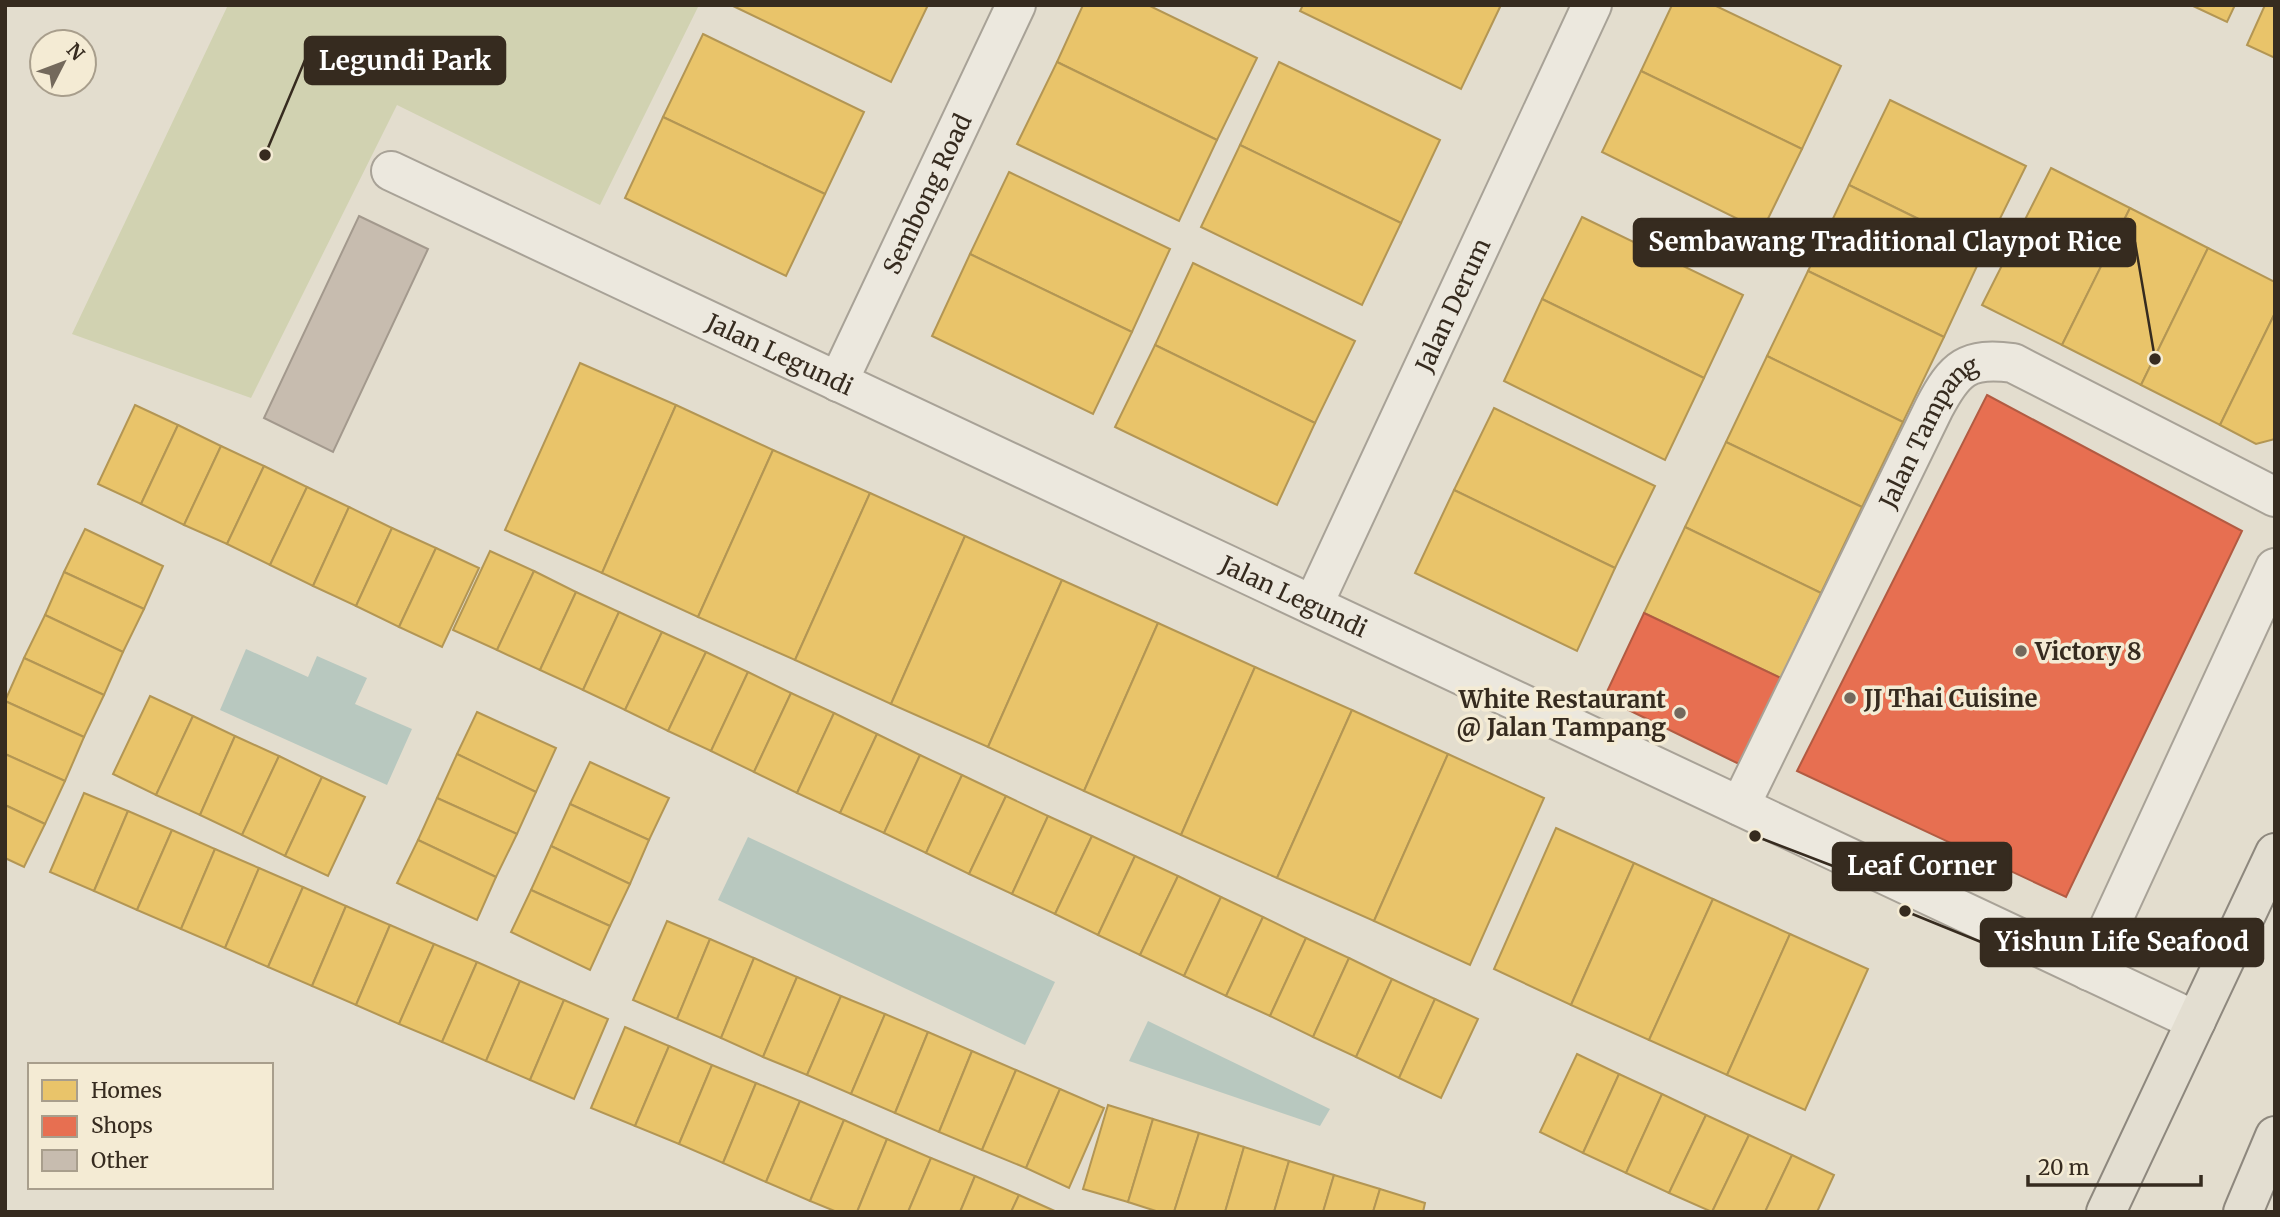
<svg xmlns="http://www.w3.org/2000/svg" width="2280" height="1217" viewBox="0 0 2280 1217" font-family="Merriweather,serif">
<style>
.green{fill:#d1d2b1}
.water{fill:#b8c8bf}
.homes{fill:#e9c46a;stroke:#b39654;stroke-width:2}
.shops{fill:#e76f51;stroke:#b25b42;stroke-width:2}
.building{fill:#c7bcaf;stroke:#a3998d;stroke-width:2}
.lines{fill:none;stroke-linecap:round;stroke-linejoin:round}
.minor-casing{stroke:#a8a297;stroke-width:42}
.primary-casing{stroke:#8e887e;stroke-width:42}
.minor{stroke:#ece8de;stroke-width:38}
.primary{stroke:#e3ded1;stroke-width:38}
.poi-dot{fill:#73695c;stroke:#f4ebd4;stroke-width:2.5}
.labels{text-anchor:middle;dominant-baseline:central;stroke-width:7;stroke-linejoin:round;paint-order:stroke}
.street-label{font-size:24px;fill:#362b1f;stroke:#f4ebd4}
.poi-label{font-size:24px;font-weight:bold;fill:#362b1f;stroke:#f4ebd4;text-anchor:start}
.leader{fill:none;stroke:#362b1f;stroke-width:2.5}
.callout-dot{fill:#362b1f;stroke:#f4ebd4;stroke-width:2.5}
.callout{fill:#362b1f;stroke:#362b1f;stroke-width:2.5}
.callout-label{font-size:26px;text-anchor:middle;font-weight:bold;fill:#fff}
</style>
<rect width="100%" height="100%" fill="#e3ddce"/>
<!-- green -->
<path class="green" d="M 228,5 L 699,5 L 600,205 L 397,105 L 251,398 L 72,334 Z"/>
<!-- water -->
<g class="water">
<path d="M 246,649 L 308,677 L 317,656 L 367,678 L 355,704 L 412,729 L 387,785 L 220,710 Z"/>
<path d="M 748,837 L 1055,982 L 1025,1045 L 718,900 Z"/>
<path d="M 1148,1021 L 1330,1109 L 1320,1126 L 1129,1061 Z"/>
</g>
<!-- homes -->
<g class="homes">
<path d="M 731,5 L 928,5 L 891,82 Z"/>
<path d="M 1083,5 L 1148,5 L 1257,58 L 1217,140 L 1057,62 Z"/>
<path d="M 1303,5 L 1497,5 L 1500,7 L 1461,89 L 1300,11 Z"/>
<path d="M 1672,5 L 1714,5 L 1841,66 L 1802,149 L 1641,71 Z"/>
<path d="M 2191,5 L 2235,5 L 2227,22 Z"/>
<path d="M 2265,5 L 2275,5 L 2275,58 L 2247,45 Z"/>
<path d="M 703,34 L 864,112 L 825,194 L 663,117 Z"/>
<path d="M 1057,62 L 1217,140 L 1179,221 L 1017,144 Z"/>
<path d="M 1279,62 L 1440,140 L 1401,223 L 1240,145 Z"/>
<path d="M 1641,71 L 1802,149 L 1762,231 L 1602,152 Z"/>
<path d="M 1890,100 L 2026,166 L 1984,251 L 1849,185 Z"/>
<path d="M 663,117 L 825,194 L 786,276 L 625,198 Z"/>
<path d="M 1240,145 L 1401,223 L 1362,305 L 1201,227 Z"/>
<path d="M 2051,168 L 2130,208 L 2062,345 L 1982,305 Z"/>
<path d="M 1009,172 L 1170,249 L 1132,332 L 970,254 Z"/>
<path d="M 1849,185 L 1984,251 L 1944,337 L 1808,271 Z"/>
<path d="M 2130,208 L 2208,248 L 2141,385 L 2062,345 Z"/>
<path d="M 1582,217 L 1743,295 L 1704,378 L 1542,299 Z"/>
<path d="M 2208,248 L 2275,282 L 2275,313 L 2220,425 L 2141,385 Z"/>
<path d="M 970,254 L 1132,332 L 1093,414 L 932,336 Z"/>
<path d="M 1193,263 L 1355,341 L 1315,423 L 1155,345 Z"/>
<path d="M 1808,271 L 1944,337 L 1903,422 L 1767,356 Z"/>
<path d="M 1542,299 L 1704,378 L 1665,460 L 1504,381 Z"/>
<path d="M 2275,313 L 2275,439 L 2256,444 L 2220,425 Z"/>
<path d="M 1155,345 L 1315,423 L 1277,505 L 1115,427 Z"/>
<path d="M 1767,356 L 1903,422 L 1862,507 L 1726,442 Z"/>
<path d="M 580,363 L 676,405 L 602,573 L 505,530 Z"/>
<path d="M 135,405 L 178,425 L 141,504 L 98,484 Z"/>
<path d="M 676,405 L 773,450 L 698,617 L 602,573 Z"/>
<path d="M 1494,408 L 1655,486 L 1615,568 L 1454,490 Z"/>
<path d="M 178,425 L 221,446 L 184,525 L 141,504 Z"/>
<path d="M 1726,442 L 1862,507 L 1821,593 L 1685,527 Z"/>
<path d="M 221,446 L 264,466 L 227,544 L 184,525 Z"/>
<path d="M 773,450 L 870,493 L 795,660 L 698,617 Z"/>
<path d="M 264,466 L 307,487 L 270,565 L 227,544 Z"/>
<path d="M 307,487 L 349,507 L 313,586 L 270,565 Z"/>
<path d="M 1454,490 L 1615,568 L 1577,651 L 1415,573 Z"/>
<path d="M 870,493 L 965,536 L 891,704 L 795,660 Z"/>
<path d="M 349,507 L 392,528 L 356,606 L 313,586 Z"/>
<path d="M 1685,527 L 1821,593 L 1781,678 L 1644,613 Z"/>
<path d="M 392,528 L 436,548 L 399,627 L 356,606 Z"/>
<path d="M 85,529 L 163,566 L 144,609 L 64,572 Z"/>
<path d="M 965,536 L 1062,580 L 988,747 L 891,704 Z"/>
<path d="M 436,548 L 479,568 L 442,647 L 399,627 Z"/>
<path d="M 490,551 L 534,571 L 497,650 L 453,630 Z"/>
<path d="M 534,571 L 576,592 L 540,670 L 497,650 Z"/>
<path d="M 64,572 L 144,609 L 123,652 L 45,615 Z"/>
<path d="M 1062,580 L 1158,623 L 1084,791 L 988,747 Z"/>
<path d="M 576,592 L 619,612 L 583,690 L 540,670 Z"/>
<path d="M 619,612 L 662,632 L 625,710 L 583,690 Z"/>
<path d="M 45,615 L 123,652 L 104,695 L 24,658 Z"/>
<path d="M 1158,623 L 1255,667 L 1181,835 L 1084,791 Z"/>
<path d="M 662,632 L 706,652 L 668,731 L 625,710 Z"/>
<path d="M 706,652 L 748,672 L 711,751 L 668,731 Z"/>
<path d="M 24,658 L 104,695 L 84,737 L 5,701 Z"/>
<path d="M 1255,667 L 1352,710 L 1277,878 L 1181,835 Z"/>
<path d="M 748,672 L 791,693 L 754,772 L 711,751 Z"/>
<path d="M 791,693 L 834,713 L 797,793 L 754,772 Z"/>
<path d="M 150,696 L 193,716 L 156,795 L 113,774 Z"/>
<path d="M 5,701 L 84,737 L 65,781 L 5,754 Z"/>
<path d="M 1352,710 L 1448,754 L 1374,921 L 1277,878 Z"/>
<path d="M 477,712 L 556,748 L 536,792 L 457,754 Z"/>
<path d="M 834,713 L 877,734 L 840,813 L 797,793 Z"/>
<path d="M 193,716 L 235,736 L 200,815 L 156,795 Z"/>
<path d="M 877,734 L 920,755 L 884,833 L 840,813 Z"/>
<path d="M 235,736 L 279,756 L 242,835 L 200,815 Z"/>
<path d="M 5,754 L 65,781 L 45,824 L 5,805 Z"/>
<path d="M 457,754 L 536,792 L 517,834 L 437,798 Z"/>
<path d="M 1448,754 L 1544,798 L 1470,965 L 1374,921 Z"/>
<path d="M 920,755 L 962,775 L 926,853 L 884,833 Z"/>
<path d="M 279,756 L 322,777 L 285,856 L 242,835 Z"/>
<path d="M 590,762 L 669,798 L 649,840 L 570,804 Z"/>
<path d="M 962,775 L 1006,796 L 969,874 L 926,853 Z"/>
<path d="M 322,777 L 365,797 L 328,876 L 285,856 Z"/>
<path d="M 84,793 L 128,811 L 94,891 L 50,872 Z"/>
<path d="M 1006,796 L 1048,816 L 1012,894 L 969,874 Z"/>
<path d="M 437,798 L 517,834 L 496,877 L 418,840 Z"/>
<path d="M 570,804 L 649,840 L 630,884 L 551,846 Z"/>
<path d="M 5,805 L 45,824 L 24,867 L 5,858 Z"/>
<path d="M 128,811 L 172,830 L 137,910 L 94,891 Z"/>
<path d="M 1048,816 L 1092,836 L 1055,914 L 1012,894 Z"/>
<path d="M 1556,828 L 1634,863 L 1571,1005 L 1494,969 Z"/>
<path d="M 172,830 L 215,849 L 181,929 L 137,910 Z"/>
<path d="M 1092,836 L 1135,856 L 1098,935 L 1055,914 Z"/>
<path d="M 418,840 L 496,877 L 477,920 L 397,883 Z"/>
<path d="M 551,846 L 630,884 L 610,926 L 531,890 Z"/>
<path d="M 215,849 L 259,868 L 225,948 L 181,929 Z"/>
<path d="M 1135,856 L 1178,876 L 1140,955 L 1098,935 Z"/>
<path d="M 1634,863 L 1713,899 L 1649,1040 L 1571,1005 Z"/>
<path d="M 259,868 L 303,887 L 268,967 L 225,948 Z"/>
<path d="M 1178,876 L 1221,897 L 1184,976 L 1140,955 Z"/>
<path d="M 303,887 L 346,906 L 312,986 L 268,967 Z"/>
<path d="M 531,890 L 610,926 L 590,970 L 511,932 Z"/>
<path d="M 1221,897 L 1263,917 L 1226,996 L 1184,976 Z"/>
<path d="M 1713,899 L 1790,934 L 1727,1075 L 1649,1040 Z"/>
<path d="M 346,906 L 390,925 L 356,1005 L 312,986 Z"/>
<path d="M 1263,917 L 1306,938 L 1270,1016 L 1226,996 Z"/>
<path d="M 667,921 L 710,939 L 677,1019 L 633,1000 Z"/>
<path d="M 390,925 L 434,944 L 399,1024 L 356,1005 Z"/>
<path d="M 1790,934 L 1868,969 L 1805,1110 L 1727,1075 Z"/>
<path d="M 1306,938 L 1349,958 L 1313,1037 L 1270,1016 Z"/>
<path d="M 710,939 L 754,958 L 721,1038 L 677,1019 Z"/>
<path d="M 434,944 L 477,962 L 442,1042 L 399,1024 Z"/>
<path d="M 754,958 L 797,977 L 763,1057 L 721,1038 Z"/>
<path d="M 1349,958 L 1392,979 L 1356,1057 L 1313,1037 Z"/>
<path d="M 477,962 L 520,981 L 486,1061 L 442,1042 Z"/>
<path d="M 797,977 L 841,996 L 807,1075 L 763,1057 Z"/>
<path d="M 1392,979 L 1435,999 L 1399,1078 L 1356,1057 Z"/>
<path d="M 520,981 L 564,1000 L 530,1080 L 486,1061 Z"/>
<path d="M 841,996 L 885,1014 L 851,1094 L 807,1075 Z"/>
<path d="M 1435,999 L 1478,1019 L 1441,1098 L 1399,1078 Z"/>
<path d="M 564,1000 L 608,1019 L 574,1099 L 530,1080 Z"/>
<path d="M 885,1014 L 928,1032 L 895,1113 L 851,1094 Z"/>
<path d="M 625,1027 L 669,1046 L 635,1126 L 591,1108 Z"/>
<path d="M 928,1032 L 972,1051 L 939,1132 L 895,1113 Z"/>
<path d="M 669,1046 L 712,1065 L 679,1144 L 635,1126 Z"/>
<path d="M 972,1051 L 1016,1070 L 982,1150 L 939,1132 Z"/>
<path d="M 1577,1054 L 1619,1074 L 1583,1153 L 1540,1132 Z"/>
<path d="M 712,1065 L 756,1083 L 723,1163 L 679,1144 Z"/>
<path d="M 1016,1070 L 1060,1089 L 1026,1168 L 982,1150 Z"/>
<path d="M 1619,1074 L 1662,1094 L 1626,1173 L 1583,1153 Z"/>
<path d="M 756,1083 L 800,1101 L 766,1182 L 723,1163 Z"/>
<path d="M 1060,1089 L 1104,1108 L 1069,1188 L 1026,1168 Z"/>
<path d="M 1662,1094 L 1706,1115 L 1669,1193 L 1626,1173 Z"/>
<path d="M 800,1101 L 844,1120 L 810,1201 L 766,1182 Z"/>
<path d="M 1108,1105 L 1153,1119 L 1128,1202 L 1083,1189 Z"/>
<path d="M 1706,1115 L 1749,1135 L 1712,1212 L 1669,1193 Z"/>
<path d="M 1153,1119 L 1199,1133 L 1174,1212 L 1159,1212 L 1128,1202 Z"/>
<path d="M 844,1120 L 887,1139 L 857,1212 L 837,1212 L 810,1201 Z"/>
<path d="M 1199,1133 L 1244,1147 L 1225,1212 L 1174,1212 Z"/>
<path d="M 1749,1135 L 1792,1155 L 1765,1212 L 1712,1212 Z"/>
<path d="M 887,1139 L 931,1158 L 908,1212 L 857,1212 Z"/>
<path d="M 1244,1147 L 1289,1161 L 1274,1212 L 1225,1212 Z"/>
<path d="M 1792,1155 L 1834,1175 L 1817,1212 L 1765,1212 Z"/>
<path d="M 931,1158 L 975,1176 L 960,1212 L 908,1212 Z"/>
<path d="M 1289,1161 L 1334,1175 L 1323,1212 L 1274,1212 Z"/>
<path d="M 1334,1175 L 1380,1189 L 1373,1212 L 1323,1212 Z"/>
<path d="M 975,1176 L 1019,1195 L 1011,1212 L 960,1212 Z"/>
<path d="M 1380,1189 L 1425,1203 L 1423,1212 L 1373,1212 Z"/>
<path d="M 1019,1195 L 1057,1212 L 1011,1212 Z"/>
</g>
<!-- shops -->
<g class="shops">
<path d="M 1987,395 L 2242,531 L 2066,897 L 1797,771 Z"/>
<path d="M 1644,613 L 1781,678 L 1739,764 L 1604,698 Z"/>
</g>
<!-- building -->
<path class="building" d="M 359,216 L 428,249 L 333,452 L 264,418 Z"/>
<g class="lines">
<!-- minor casing -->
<g class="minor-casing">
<g id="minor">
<path id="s1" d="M 391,171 L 2196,1021"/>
<path id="s2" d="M 838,382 L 1016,5"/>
<path id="s3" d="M 1313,605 L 1592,5"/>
<path id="s4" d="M 1740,806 L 1934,408 C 1955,368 1967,357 2013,363 L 2275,497"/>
<path d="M 2089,971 L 2275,568"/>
</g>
</g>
<!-- primary casing -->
<g class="primary-casing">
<g id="primary">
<path d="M 2106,1212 L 2275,853"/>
<path d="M 2243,1212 L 2275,1136"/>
</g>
</g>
<!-- minor -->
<use href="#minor" class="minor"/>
<!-- primary -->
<use href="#primary" class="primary"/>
</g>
<!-- markers -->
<g class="poi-dot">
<circle cx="2021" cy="651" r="7"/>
<circle cx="1850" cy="698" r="7"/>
<circle cx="1680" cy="713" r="7"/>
</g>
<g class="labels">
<!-- street labels -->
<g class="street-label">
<text stroke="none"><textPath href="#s2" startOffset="208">Sembong Road</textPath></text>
<text stroke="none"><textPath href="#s3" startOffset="331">Jalan Derum</textPath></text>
<text stroke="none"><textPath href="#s1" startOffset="430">Jalan Legundi</textPath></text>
<text stroke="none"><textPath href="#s4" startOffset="420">Jalan Tampang</textPath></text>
<text stroke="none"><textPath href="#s1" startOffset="998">Jalan Legundi</textPath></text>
</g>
<!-- poi labels -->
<g class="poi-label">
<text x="2035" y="651">Victory 8</text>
<text x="1864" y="698">JJ Thai Cuisine</text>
<text x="1666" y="699" text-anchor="end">White Restaurant<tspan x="1666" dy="28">@ Jalan Tampang</tspan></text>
</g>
</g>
<!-- callouts -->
<path class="leader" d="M265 155L305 60M2155 359L2135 242M1755 836L1833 866M1905 911L1981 942"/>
<g class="callout-dot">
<circle cx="265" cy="155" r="7"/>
<circle cx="2155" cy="359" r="7"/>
<circle cx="1755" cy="836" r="7"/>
<circle cx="1905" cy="911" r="7"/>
</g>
<g class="callout">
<rect x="305" y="37" width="200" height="47" rx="7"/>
<rect x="1634" y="219" width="501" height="47" rx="7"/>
<rect x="1833" y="843" width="178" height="47" rx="7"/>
<rect x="1981" y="919" width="282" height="47" rx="7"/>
</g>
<g class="callout-label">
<text x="405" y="70">Legundi Park</text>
<text x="1885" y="251">Sembawang Traditional Claypot Rice</text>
<text x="1922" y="875">Leaf Corner</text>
<text x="2122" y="951">Yishun Life Seafood</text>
</g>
<!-- border -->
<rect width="2280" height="1217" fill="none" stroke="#362b1f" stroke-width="14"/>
<!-- legend -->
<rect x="28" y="1063" width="245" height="126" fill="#f4ebd4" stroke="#a89e8c" stroke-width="2"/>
<rect x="42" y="1080" width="35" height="21" fill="#e9c46a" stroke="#a89e8c" stroke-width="2"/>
<text x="91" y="1098" font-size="21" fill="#362b1f">Homes</text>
<rect x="42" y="1116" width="35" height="21" fill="#e76f51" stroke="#a89e8c" stroke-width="2"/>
<text x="91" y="1133" font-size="21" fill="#362b1f">Shops</text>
<rect x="42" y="1150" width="35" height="21" fill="#c7bcaf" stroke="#a89e8c" stroke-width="2"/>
<text x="91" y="1168" font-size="21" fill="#362b1f">Other</text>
<!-- north arrow -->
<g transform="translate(63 63) rotate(48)"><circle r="33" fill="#f4ebd4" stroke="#a89e8c" stroke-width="2"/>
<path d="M0-5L12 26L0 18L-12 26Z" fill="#73695c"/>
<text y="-10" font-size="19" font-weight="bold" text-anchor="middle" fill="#362b1f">N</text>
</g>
<!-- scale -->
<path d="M2028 1175v10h173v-10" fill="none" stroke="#362b1f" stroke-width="3.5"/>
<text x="2038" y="1175" font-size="21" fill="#362b1f" stroke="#f4ebd4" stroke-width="5" paint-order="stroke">20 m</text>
</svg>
